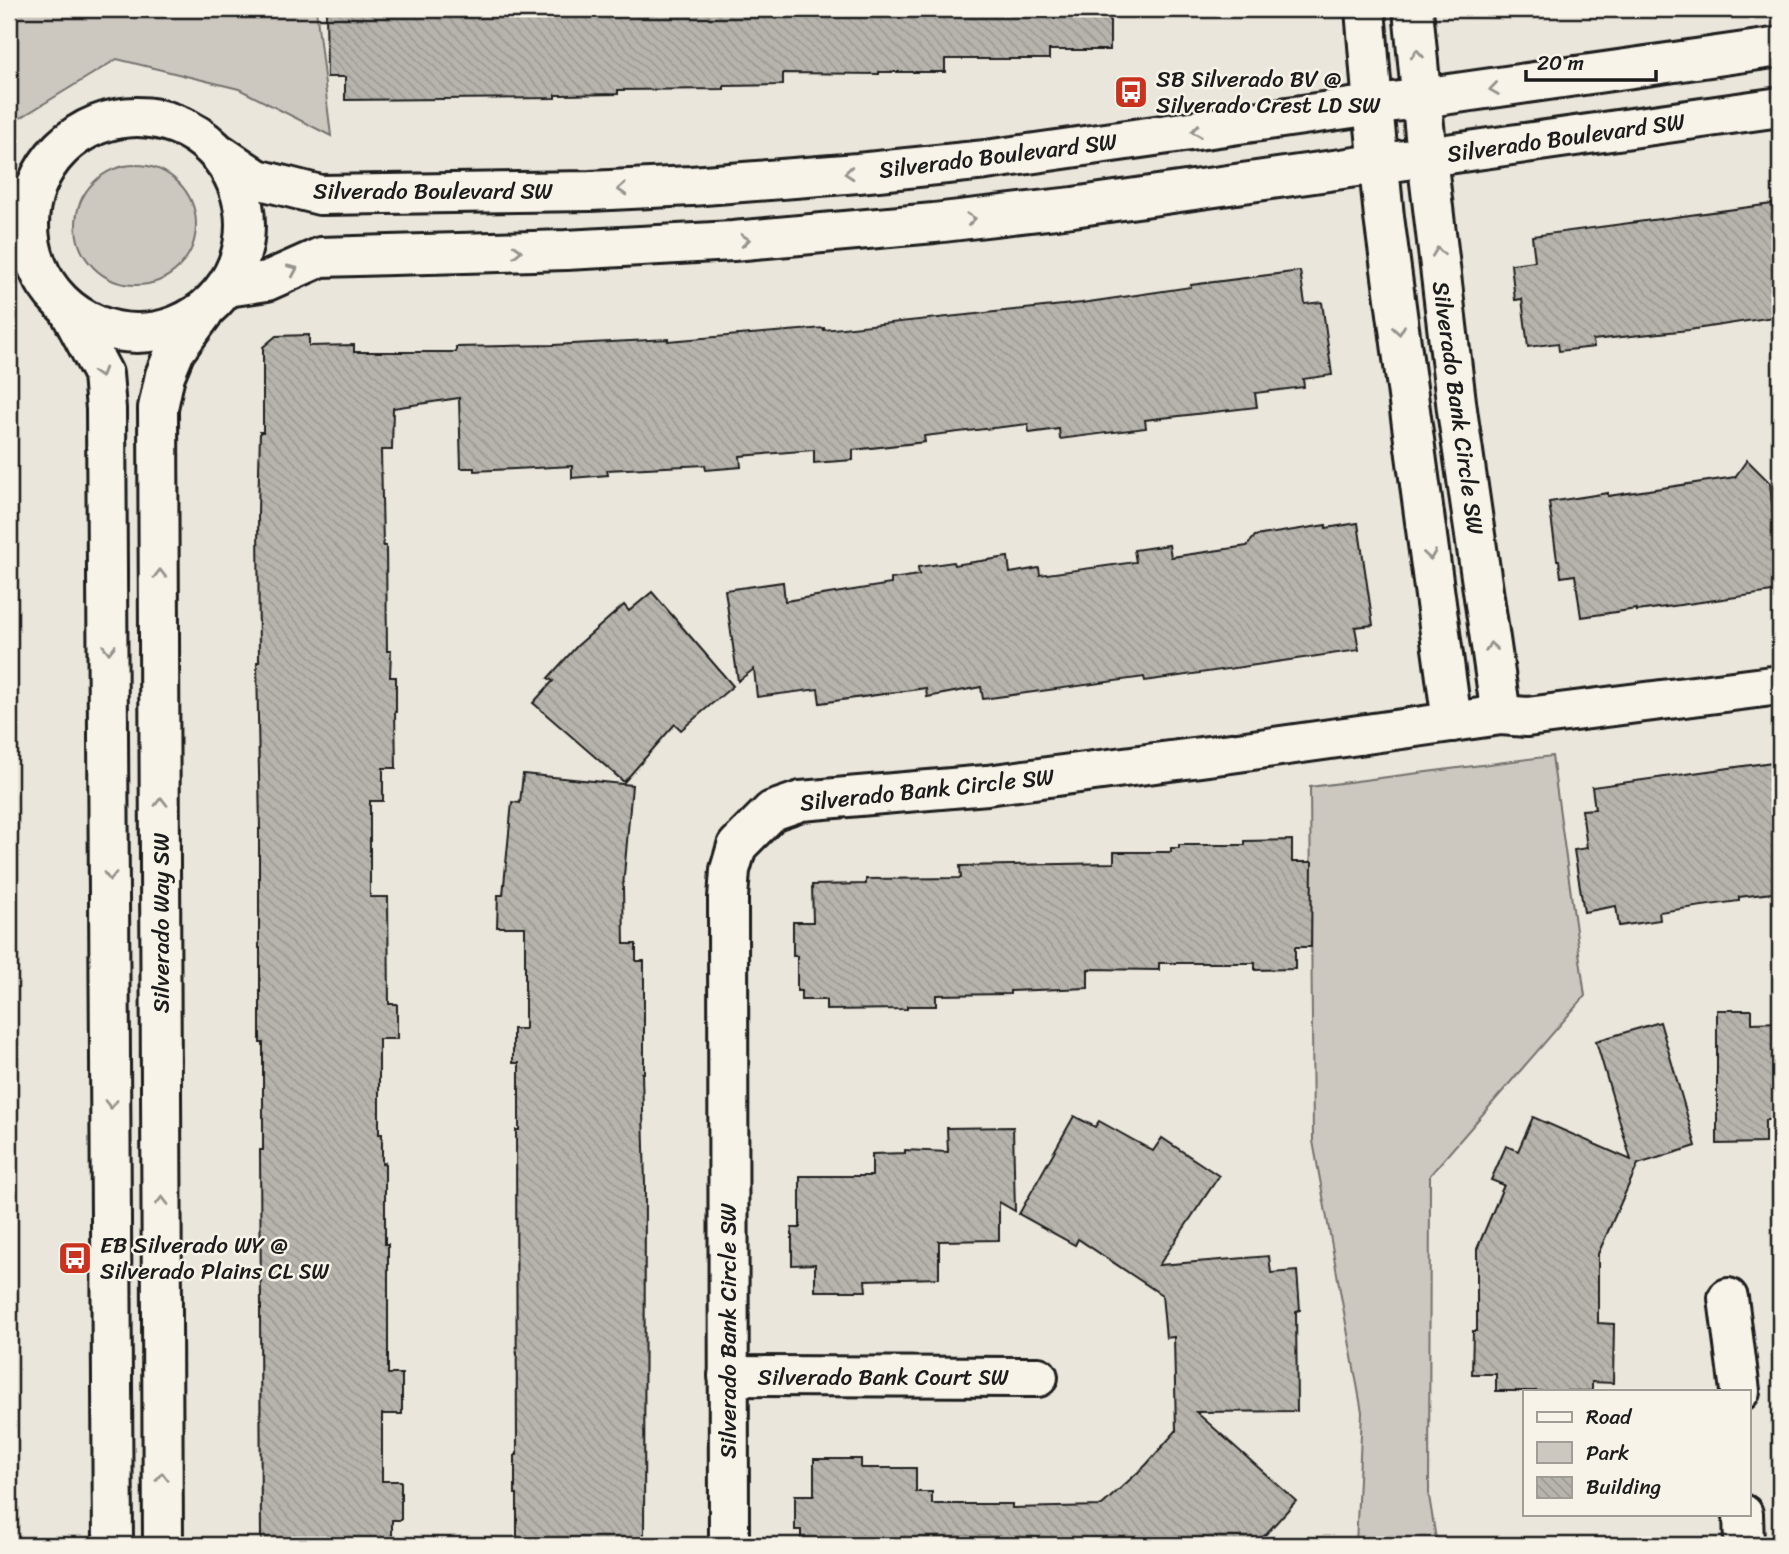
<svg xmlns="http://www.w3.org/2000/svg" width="1789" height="1554" viewBox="0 0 1789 1554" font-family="Sriracha,sans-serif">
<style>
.green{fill:#ccc8c0;stroke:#74726e;stroke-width:2}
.building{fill:url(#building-back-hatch);stroke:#1c1c1c;stroke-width:2}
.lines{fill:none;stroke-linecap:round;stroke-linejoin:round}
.minor-casing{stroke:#1c1c1c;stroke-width:44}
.tertiary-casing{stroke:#1c1c1c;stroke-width:44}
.minor{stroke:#f7f3e8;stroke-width:38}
.tertiary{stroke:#f7f3e8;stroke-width:38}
.oneway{stroke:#94928c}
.labels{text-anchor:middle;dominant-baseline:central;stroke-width:5;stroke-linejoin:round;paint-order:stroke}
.poi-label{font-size:23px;fill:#1c1c1c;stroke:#f7f3e8;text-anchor:start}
.street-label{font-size:23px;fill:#1c1c1c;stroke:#f7f3e8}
</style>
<defs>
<pattern id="building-back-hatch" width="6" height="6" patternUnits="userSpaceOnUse" patternTransform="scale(1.75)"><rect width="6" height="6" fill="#b6b4ac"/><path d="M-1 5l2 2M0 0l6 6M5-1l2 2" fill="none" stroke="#9c9a93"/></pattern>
</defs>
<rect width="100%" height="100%" fill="#eae6dc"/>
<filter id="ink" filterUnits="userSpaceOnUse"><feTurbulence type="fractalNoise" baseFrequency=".0143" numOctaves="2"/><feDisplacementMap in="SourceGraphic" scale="14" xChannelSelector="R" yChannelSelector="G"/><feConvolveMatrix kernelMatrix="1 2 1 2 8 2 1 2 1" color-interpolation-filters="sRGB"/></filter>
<g filter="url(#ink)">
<!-- green -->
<g class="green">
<path d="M 9,9 L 316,9 L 331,136 L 239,89 L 117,59 L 12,123 L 9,123 Z"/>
<circle cx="136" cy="225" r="60"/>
<path d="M 1552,756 L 1585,996 L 1430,1175 L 1429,1496 L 1437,1545 L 1356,1545 L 1362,1412 L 1313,1141 L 1310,787 Z"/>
</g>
<!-- building -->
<g class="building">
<path d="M 326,9 L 1110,9 L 1110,50 L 1049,50 L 1049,59 L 945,59 L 945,72 L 879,72 L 879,74 L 783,73 L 783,85 L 724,86 L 724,89 L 618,90 L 618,94 L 563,95 L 555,95 L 555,98 L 345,100 L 345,77 L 327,77 Z"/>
<path d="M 1780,203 L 1780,316 L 1689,330 L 1593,340 L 1594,347 L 1559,351 L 1558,343 L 1528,347 L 1522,299 L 1515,300 L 1511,264 L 1535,261 L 1532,236 Z"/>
<path d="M 1300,271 L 1305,304 L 1322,302 L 1332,375 L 1303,379 L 1304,387 L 1255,393 L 1257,407 L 1145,420 L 1146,428 L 1060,439 L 1059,429 L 1029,433 L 1028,424 L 924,436 L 925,442 L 853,450 L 853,460 L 814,463 L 814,450 L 740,456 L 741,467 L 706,470 L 705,465 L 607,470 L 608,475 L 572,478 L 572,466 L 474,471 L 474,468 L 461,468 L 459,398 L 393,408 L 392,450 L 381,450 L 383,546 L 386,546 L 387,651 L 391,651 L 390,677 L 396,677 L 396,712 L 395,712 L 396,768 L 383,768 L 383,801 L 370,801 L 370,897 L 388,897 L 389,1004 L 397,1004 L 397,1039 L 379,1039 L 379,1134 L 382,1134 L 382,1164 L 385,1163 L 385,1244 L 388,1244 L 388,1374 L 402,1374 L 402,1414 L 382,1414 L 382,1481 L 401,1481 L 401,1520 L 392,1520 L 392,1545 L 261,1545 L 260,1309 L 261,1309 L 260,1150 L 263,1150 L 263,1043 L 260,1043 L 260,948 L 259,948 L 259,829 L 260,829 L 257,662 L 259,662 L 258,512 L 260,432 L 263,432 L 263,347 L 276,336 L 309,335 L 309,346 L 354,345 L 354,352 L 456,352 L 456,347 L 553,345 L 668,339 L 668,341 L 824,328 L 824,330 L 1082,303 L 1191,287 L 1191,285 Z"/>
<path d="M 1747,460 L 1770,483 L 1780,591 L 1637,611 L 1637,609 L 1581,617 L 1575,575 L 1561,577 L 1559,560 L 1557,560 L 1549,502 L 1608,493 L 1608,496 L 1735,477 Z"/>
<path d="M 1358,523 L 1373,625 L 1355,627 L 1359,650 L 1145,681 L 1144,677 L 983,699 L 981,687 L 927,697 L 926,688 L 820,703 L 818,689 L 757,697 L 754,669 L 738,681 L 725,590 L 783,582 L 785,601 L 891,584 L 891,579 L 919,575 L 918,567 L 953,562 L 954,565 L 1008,557 L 1010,573 L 1039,568 L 1040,575 L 1136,562 L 1134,550 L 1169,545 L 1171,557 L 1247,546 L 1255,536 L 1326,525 L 1326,528 Z"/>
<path d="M 652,592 L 733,686 L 681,730 L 675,724 L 624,782 L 533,703 L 553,681 L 548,678 L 577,646 L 624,605 L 629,611 Z"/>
<path d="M 1780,761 L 1780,892 L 1739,897 L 1739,901 L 1659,912 L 1660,920 L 1619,926 L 1616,906 L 1584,912 L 1574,850 L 1587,848 L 1582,810 L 1595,809 L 1592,787 Z"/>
<path d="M 523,774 L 632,785 L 623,887 L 624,944 L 636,944 L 636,961 L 644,961 L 644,1073 L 642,1073 L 645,1184 L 644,1545 L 517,1545 L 517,1494 L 515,1494 L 515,1455 L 517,1455 L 516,1130 L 519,1130 L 519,1063 L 513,1063 L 513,1029 L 525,1029 L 525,927 L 497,927 L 498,895 L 503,895 L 512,802 L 520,803 Z"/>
<path d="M 1292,840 L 1292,862 L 1312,862 L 1311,947 L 1295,947 L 1295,969 L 1255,970 L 1255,963 L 1159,963 L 1159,970 L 1088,969 L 1088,988 L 1010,991 L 1010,994 L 936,995 L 936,1006 L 907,1006 L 907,1009 L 826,1010 L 826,1000 L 801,1000 L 801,991 L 797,991 L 797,956 L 793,956 L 793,922 L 813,922 L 812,885 L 866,884 L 866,879 L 961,878 L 960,866 L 1114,863 L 1114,852 L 1171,852 L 1171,848 L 1179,848 L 1179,845 L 1245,845 L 1245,841 Z"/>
<path d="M 1717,1010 L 1752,1010 L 1752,1023 L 1779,1022 L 1780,1120 L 1765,1120 L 1765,1143 L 1717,1144 Z"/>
<path d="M 1660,1022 L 1696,1146 L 1638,1164 L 1598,1254 L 1598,1323 L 1614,1324 L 1613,1383 L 1592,1382 L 1592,1391 L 1496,1391 L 1496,1374 L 1472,1374 L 1473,1331 L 1477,1331 L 1477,1249 L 1504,1185 L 1491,1180 L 1506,1146 L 1518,1151 L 1533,1117 L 1631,1160 L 1596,1041 Z"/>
<path d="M 1074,1116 L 1095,1127 L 1099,1121 L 1153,1151 L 1162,1138 L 1219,1176 L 1159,1265 L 1269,1256 L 1271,1273 L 1297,1271 L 1300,1310 L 1296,1311 L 1297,1411 L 1196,1412 L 1296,1501 L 1256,1545 L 801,1545 L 801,1530 L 795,1530 L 795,1495 L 814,1495 L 814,1459 L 861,1459 L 861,1468 L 916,1468 L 916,1492 L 932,1492 L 932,1504 L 1012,1504 L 1012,1508 L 1101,1506 L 1146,1465 L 1176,1431 L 1174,1337 L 1166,1338 L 1162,1295 L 1078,1239 L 1075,1245 L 1019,1214 Z"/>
<path d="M 1013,1127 L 1015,1211 L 999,1202 L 999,1240 L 939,1241 L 939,1278 L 865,1280 L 866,1291 L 815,1291 L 815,1264 L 792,1265 L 792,1228 L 800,1228 L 800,1176 L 872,1176 L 872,1154 L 905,1153 L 905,1150 L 948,1152 L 947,1128 Z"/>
</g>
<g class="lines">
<!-- minor casing -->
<g class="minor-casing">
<g id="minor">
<path d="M 1365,9 L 1373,106 L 1384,217 L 1452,722"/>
<path d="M 1413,9 L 1427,157 L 1457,410 L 1501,715"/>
<path d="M 70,312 L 103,374 L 106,409 L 113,1545"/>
<path d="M 1728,1298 L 1740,1391"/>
<path d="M 728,1376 L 1038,1377"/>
<path d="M 1743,1514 L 1744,1545"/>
<path d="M 163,1545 L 158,408 L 165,375 L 175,351 L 203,313"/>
<path d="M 729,1545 L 728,898 L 730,870 L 737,846 L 772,811 L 801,801 L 987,785 L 1231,753 L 1501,715 L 1527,717 L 1780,685"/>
</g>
</g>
<!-- tertiary casing -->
<g class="tertiary-casing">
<g id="tertiary">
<circle cx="137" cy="225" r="108"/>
<path d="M 220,154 L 257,179 L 320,195 L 590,191 L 691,186 L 858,173 L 986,160 L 1780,47"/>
<path d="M 227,287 L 267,281 L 321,257 L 566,250 L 733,241 L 934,223 L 1073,207 L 1780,107"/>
</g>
</g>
<!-- minor -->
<use href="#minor" class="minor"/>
<!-- tertiary -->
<use href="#tertiary" class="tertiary"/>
</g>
<!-- one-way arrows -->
<defs><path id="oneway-chevron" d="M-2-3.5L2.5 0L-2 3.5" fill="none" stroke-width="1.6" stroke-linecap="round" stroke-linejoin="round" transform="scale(1.75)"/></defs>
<g class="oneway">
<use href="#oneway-chevron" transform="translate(1417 54) rotate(-95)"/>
<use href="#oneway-chevron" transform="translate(1494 89) rotate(172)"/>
<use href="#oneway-chevron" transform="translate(1196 131) rotate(171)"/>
<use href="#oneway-chevron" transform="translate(849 173) rotate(175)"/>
<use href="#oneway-chevron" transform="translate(622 189) rotate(177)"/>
<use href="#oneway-chevron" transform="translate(971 219) rotate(-7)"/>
<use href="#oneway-chevron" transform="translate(745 240) rotate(-5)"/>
<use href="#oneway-chevron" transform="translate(517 251) rotate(-2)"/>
<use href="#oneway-chevron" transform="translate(1438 252) rotate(-97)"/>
<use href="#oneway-chevron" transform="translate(293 270) rotate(-24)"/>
<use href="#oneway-chevron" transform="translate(1399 330) rotate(82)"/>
<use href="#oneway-chevron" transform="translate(100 373) rotate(73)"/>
<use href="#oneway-chevron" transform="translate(1430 555) rotate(82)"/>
<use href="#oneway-chevron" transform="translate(160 574) rotate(-90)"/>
<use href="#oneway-chevron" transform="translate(1491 647) rotate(-98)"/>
<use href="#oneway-chevron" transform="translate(109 649) rotate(90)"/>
<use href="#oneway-chevron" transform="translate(161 802) rotate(-90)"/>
<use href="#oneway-chevron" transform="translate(110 876) rotate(90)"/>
<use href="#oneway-chevron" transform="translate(111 1104) rotate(90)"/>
<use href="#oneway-chevron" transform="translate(162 1201) rotate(-90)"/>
<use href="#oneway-chevron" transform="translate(162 1477) rotate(-90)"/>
</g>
</g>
<!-- icons -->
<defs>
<g id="bus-square" transform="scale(1.75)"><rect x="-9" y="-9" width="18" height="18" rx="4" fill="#c8321e" stroke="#f7f3e8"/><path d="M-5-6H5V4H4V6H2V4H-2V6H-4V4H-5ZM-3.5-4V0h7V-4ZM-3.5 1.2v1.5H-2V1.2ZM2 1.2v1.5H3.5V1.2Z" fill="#fff"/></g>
</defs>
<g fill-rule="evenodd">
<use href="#bus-square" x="1131" y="92"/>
<use href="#bus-square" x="75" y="1258"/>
</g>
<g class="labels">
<!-- poi labels -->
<g class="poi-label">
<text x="1156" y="79">SB Silverado BV @<tspan x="1156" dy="26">Silverado Crest LD SW</tspan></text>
<text x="100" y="1245">EB Silverado WY @<tspan x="100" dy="26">Silverado Plains CL SW</tspan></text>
</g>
<!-- street labels -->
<g class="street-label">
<text transform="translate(1566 138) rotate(-8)">Silverado Boulevard SW</text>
<text transform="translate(998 156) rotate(-7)">Silverado Boulevard SW</text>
<text x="433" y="191">Silverado Boulevard SW</text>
<text transform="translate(1458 408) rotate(82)">Silverado Bank Circle SW</text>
<text transform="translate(927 790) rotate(-6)">Silverado Bank Circle SW</text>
<text transform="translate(161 923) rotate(-90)">Silverado Way SW</text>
<text transform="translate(728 1331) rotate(-90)">Silverado Bank Circle SW</text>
<text x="883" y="1377">Silverado Bank Court SW</text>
</g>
</g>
<!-- margin -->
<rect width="1789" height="1554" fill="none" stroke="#f7f3e8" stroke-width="35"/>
<rect x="18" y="18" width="1754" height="1519" fill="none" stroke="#1c1c1c" stroke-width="2.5" filter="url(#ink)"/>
<!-- legend -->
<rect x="1523" y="1390" width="228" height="126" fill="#f7f3e8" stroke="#9f9d96" stroke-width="2"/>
<rect x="1537" y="1412" width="35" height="10" fill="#f7f3e8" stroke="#9f9d96" stroke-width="2"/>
<text x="1586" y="1424" font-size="21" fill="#1c1c1c">Road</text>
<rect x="1537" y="1442" width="35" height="21" fill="#ccc8c0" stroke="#9f9d96" stroke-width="2"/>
<text x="1586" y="1460" font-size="21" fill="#1c1c1c">Park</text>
<rect x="1537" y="1477" width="35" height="21" fill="url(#building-back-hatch)" stroke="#9f9d96" stroke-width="2"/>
<text x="1586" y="1494" font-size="21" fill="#1c1c1c">Building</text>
<!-- scale -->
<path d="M1526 70v10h130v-10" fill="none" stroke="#1c1c1c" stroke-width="3.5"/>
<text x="1537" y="70" font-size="21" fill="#1c1c1c" stroke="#f7f3e8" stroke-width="5" paint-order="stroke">20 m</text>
</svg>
